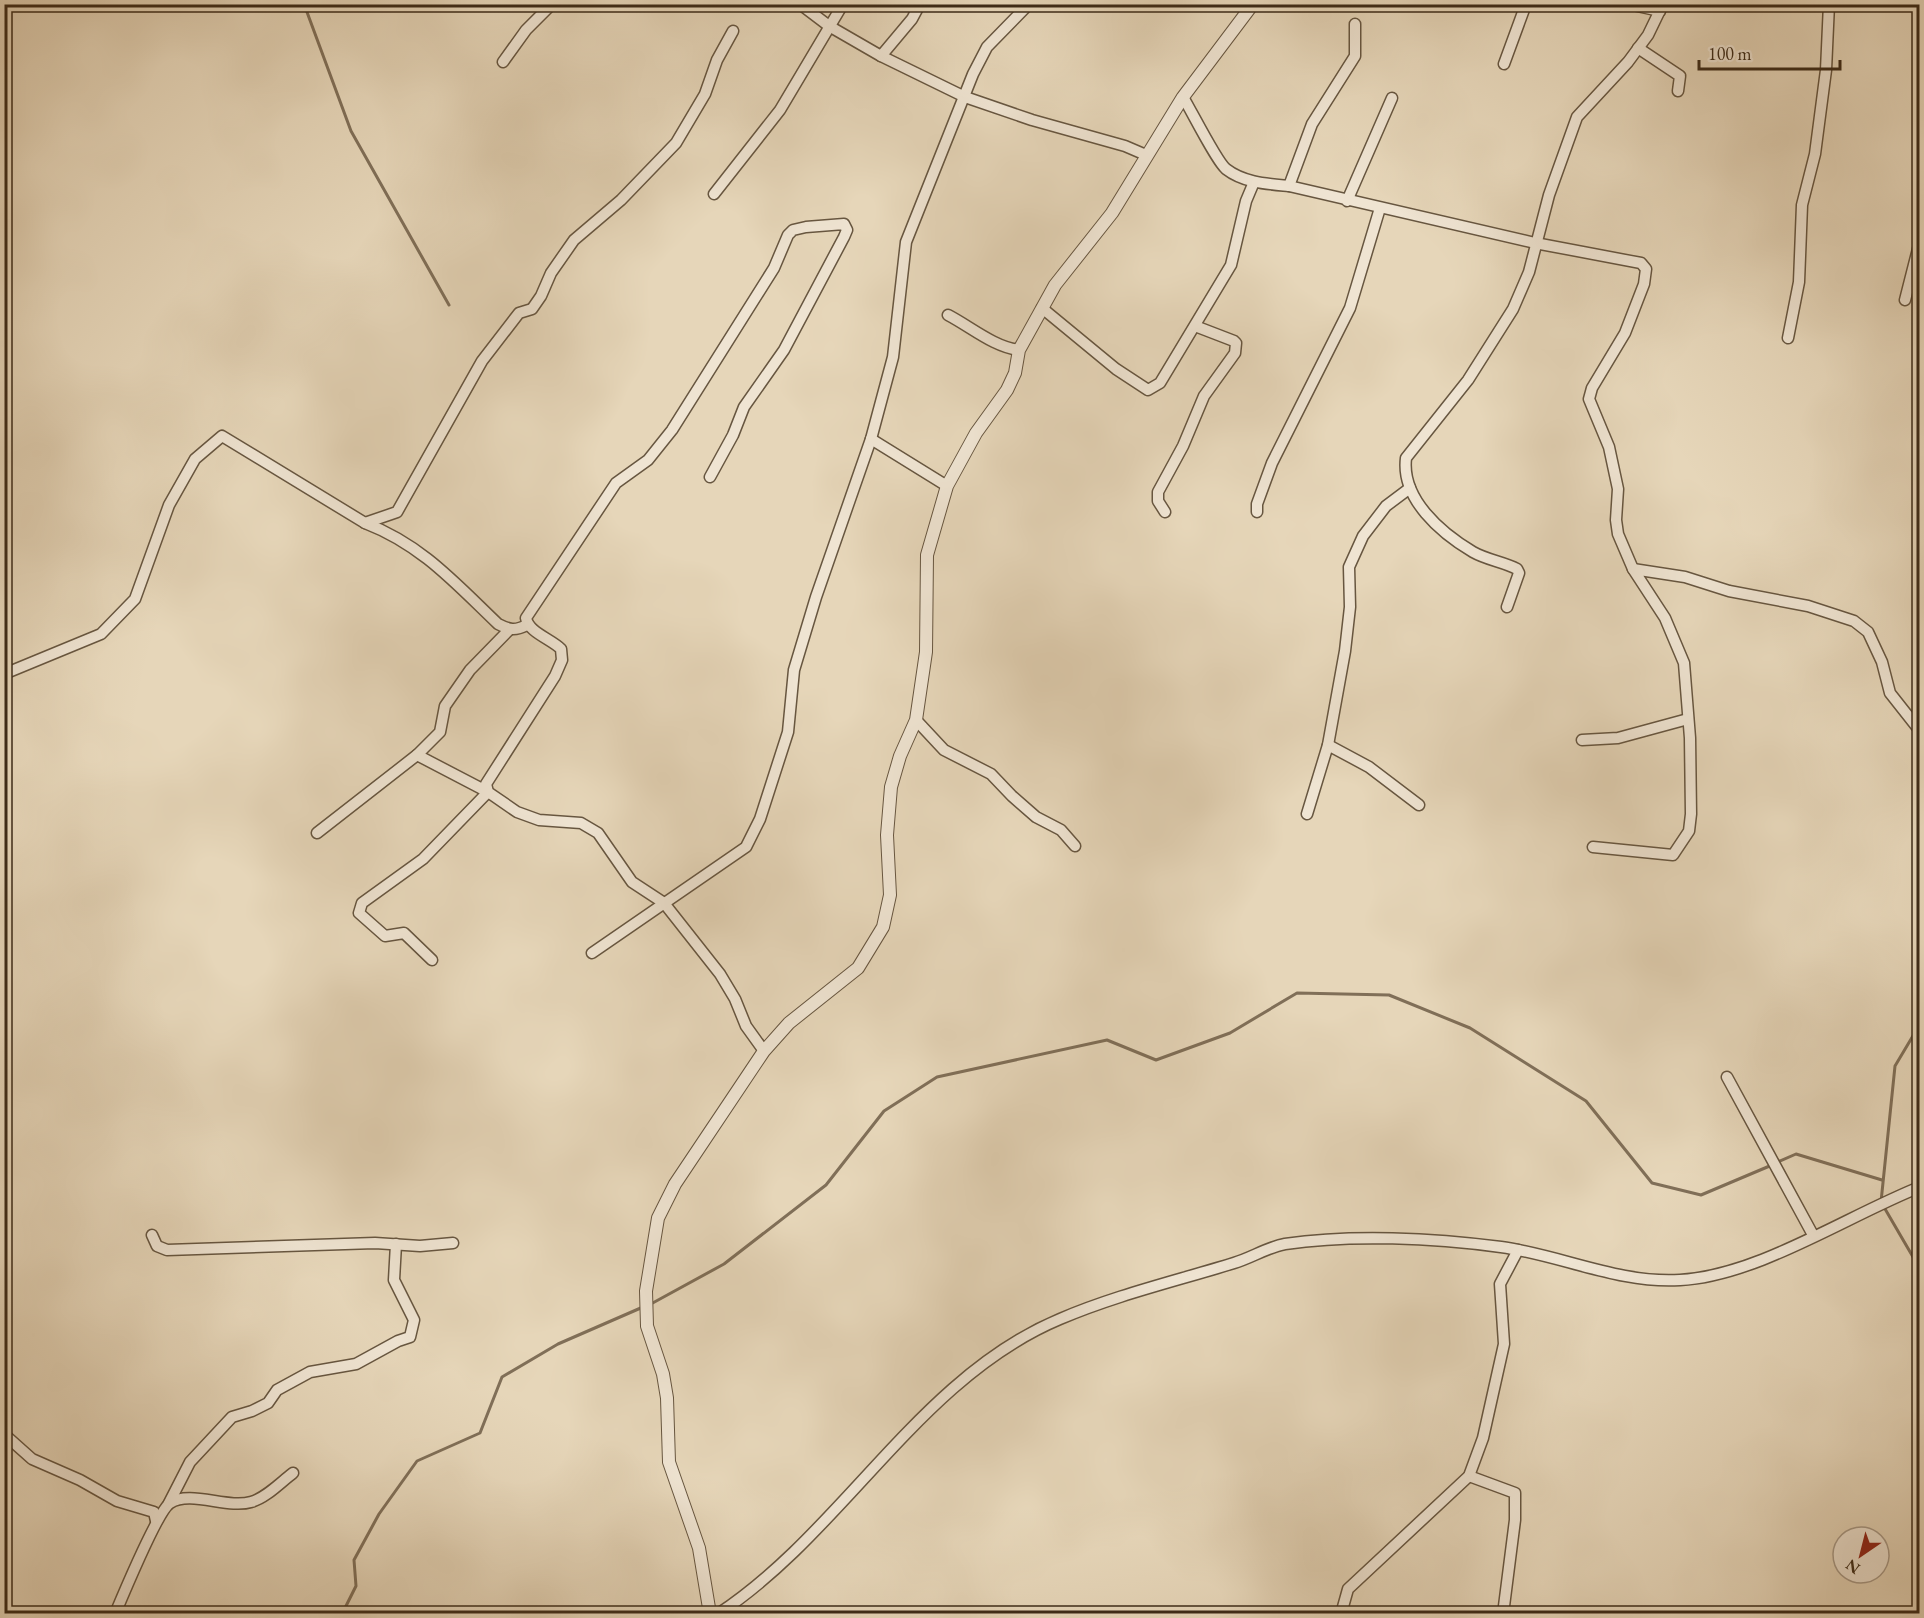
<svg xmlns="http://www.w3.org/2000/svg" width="1924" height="1618" viewBox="0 0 1924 1618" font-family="'EB Garamond',serif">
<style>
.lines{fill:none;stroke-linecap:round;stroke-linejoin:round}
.stream{stroke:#806f58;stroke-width:3}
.minor-casing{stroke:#675640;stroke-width:13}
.tertiary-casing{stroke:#675640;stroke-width:14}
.minor{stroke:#efe4d2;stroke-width:10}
.tertiary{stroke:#efe4d2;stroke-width:12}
</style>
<rect width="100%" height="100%" fill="#e6d6b9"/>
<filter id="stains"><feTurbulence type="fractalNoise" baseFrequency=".00333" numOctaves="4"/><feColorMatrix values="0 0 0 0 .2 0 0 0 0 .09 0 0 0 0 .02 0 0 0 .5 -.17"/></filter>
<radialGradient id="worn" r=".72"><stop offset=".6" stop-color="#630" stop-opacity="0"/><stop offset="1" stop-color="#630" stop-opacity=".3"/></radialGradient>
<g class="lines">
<!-- stream -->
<g class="stream">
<path d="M 304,4 L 351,131 L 449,305"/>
<path d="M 1920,1024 L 1895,1066 L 1881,1202 L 1920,1269"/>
<path d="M 1778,1162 L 1796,1154 L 1882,1180"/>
<path d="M 649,1305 L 724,1264 L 826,1185 L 884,1111 L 937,1077 L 1107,1040 L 1156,1060 L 1230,1033 L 1297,993 L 1389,995 L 1470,1028 L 1586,1101 L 1652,1183 L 1701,1195 L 1772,1165"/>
<path d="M 342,1614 L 356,1586 L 354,1560 L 379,1514 L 417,1461 L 480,1433 L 502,1377 L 558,1344 L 643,1307"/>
</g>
<!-- minor casing -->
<g class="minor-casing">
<g id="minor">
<path d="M 800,4 L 829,26 L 881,56 L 965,97 L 1032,120 L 1125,146 L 1146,155"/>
<path d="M 1628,4 L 1660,11"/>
<path d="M 1638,48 L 1680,76 L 1678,91"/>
<path d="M 881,56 L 912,19 L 920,4"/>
<path d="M 503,62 L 526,30 L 552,4"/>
<path d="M 1504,64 L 1526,4"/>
<path d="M 1183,97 C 1192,112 1217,162 1226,169 C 1244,183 1268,184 1289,186 L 1535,243 L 1641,263 L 1646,269 L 1644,284 L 1625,333 L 1592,388 L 1589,399 L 1609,447 L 1618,489 L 1616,520 L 1618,534 L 1633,569"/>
<path d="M 1289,186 L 1312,124 L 1355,56 L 1355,24"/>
<path d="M 714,194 L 780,110 L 843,4"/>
<path d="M 1347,201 L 1392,98"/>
<path d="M 1905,300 L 1920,241"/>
<path d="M 1042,308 L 1116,369 L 1148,390 L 1160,383 L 1231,265 L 1246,201 L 1254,182"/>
<path d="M 948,315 C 971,327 994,347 1019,350"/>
<path d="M 1788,338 L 1799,282 L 1802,205 L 1815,154 L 1826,70 L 1829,4"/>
<path d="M 871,439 L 947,486"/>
<path d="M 710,477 L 733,435 L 744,407 L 784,350 L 844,237 L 847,230 L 844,224 L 806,227 L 793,230 L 788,235 L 774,268 L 672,430 L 648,460 L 616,483 L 526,618 C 528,632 551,639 561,649 L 562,660 L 555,676 L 486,784 L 488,792 L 517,812 L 539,820 L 581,823 L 598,833 L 632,882 L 664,903 L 720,974 L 735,999 L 746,1026 L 764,1051"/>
<path d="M 1165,512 L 1158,501 L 1158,492 L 1183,446 L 1204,396 L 1235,353 L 1236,343 L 1234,341 L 1195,326"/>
<path d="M 1257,512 L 1257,504 L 1272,463 L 1350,308 L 1380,208"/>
<path d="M 1507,607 L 1519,573 L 1517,569 C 1504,562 1487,560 1473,552 C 1441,533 1401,499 1406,458 L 1468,380 L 1513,309 L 1529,272 L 1549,195 L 1577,117 L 1628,62 L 1648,35 L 1663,4"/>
<path d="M 527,625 C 515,631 510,630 498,624 C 455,583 422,545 365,523 L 397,512 L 482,361 L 519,313 L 532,309 L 541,296 L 551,273 L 574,240 L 621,200 L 676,143 L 705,94 L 717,60 L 733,31"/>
<path d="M 4,674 L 101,634 L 135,599 L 169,505 L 195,459 L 222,436 L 365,523"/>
<path d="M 916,720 L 944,750 L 991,774 L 1012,796 L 1036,817 L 1061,830 L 1075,846"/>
<path d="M 1582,740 L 1618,738 L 1688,719"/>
<path d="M 1328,745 L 1369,767 L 1419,805"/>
<path d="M 417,755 L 440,732 L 445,706 L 470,670 L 509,630"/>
<path d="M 1307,814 L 1328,745 L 1345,651 L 1350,607 L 1349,567 L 1363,536 L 1386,506 L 1410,488"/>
<path d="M 317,833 L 417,755 L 488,792 L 423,859 L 362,903 L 359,913 L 385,936 L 404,933 L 432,960"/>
<path d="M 1593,847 L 1673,855 L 1689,831 L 1691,814 L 1690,738 L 1684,663 L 1665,618 L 1633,569 L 1685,577 L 1729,591 L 1808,606 L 1854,621 L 1868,632 L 1882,662 L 1890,693 L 1920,731"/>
<path d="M 592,953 L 746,847 L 760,819 L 788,732 L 794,670 L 816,597 L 871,439 L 893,357 L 906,242 L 973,74 L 987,47 L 1029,4"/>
<path d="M 1727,1077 L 1813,1235"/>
<path d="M 152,1235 L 157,1246 L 167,1250 L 375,1243 L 420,1246 L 453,1243"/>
<path d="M 4,1434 L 32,1459 L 80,1480 L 117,1501 L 154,1512 L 156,1521"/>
<path d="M 1469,1476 L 1515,1493 L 1515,1520 L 1503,1614"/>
<path d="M 169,1503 L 190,1462 L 232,1417 L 252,1411 L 268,1403 L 277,1390 L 310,1372 L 356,1364 L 398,1341 L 410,1337 L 414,1320 L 394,1280 L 396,1244"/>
<path d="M 115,1614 C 123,1595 158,1511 170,1503 C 190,1490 228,1509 251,1502 C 266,1498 281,1482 293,1473"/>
<path d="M 718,1614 C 844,1531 919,1378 1060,1319 C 1116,1295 1176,1281 1234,1263 C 1251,1258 1268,1247 1285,1244 C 1352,1234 1433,1238 1501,1247 C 1560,1255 1620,1284 1680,1280 C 1757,1276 1847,1216 1920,1187"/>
<path d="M 1341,1614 L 1348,1589 L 1469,1476 L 1483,1438 L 1504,1344 L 1500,1284 L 1518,1250"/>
</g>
</g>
<!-- tertiary casing -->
<g class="tertiary-casing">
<path id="tertiary" d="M 710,1614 L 699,1548 L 669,1462 L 667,1398 L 663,1374 L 647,1326 L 646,1291 L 658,1218 L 675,1184 L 764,1051 L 789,1023 L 858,968 L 883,927 L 890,895 L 887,835 L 891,787 L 900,756 L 916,720 L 926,652 L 927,555 L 947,486 L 976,433 L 1007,390 L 1015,373 L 1019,350 L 1055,285 L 1112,213 L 1183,97 L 1253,4"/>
</g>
<!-- minor -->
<use href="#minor" class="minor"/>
<!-- tertiary -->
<use href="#tertiary" class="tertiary"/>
</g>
<!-- margin -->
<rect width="1924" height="1618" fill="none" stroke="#e6d6b9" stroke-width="24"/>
<rect x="6" y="6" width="1912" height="1606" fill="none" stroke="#3d2b18" stroke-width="3"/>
<rect x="12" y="12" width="1900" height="1594" fill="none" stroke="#3d2b18" stroke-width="1.5"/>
<!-- north arrow -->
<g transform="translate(1861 1555) rotate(215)"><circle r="28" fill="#efe4d2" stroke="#a89a88" stroke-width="1.5"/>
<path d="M0-4.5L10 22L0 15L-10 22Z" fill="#8f2418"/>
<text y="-9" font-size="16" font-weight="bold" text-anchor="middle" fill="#3d2b18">N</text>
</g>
<!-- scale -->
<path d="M1699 60v9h141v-9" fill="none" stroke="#3d2b18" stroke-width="3"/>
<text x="1708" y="60" font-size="18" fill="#3d2b18" stroke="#efe4d2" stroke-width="4.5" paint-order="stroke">100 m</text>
<rect width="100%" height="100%" filter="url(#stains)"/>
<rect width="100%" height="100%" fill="url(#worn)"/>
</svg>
